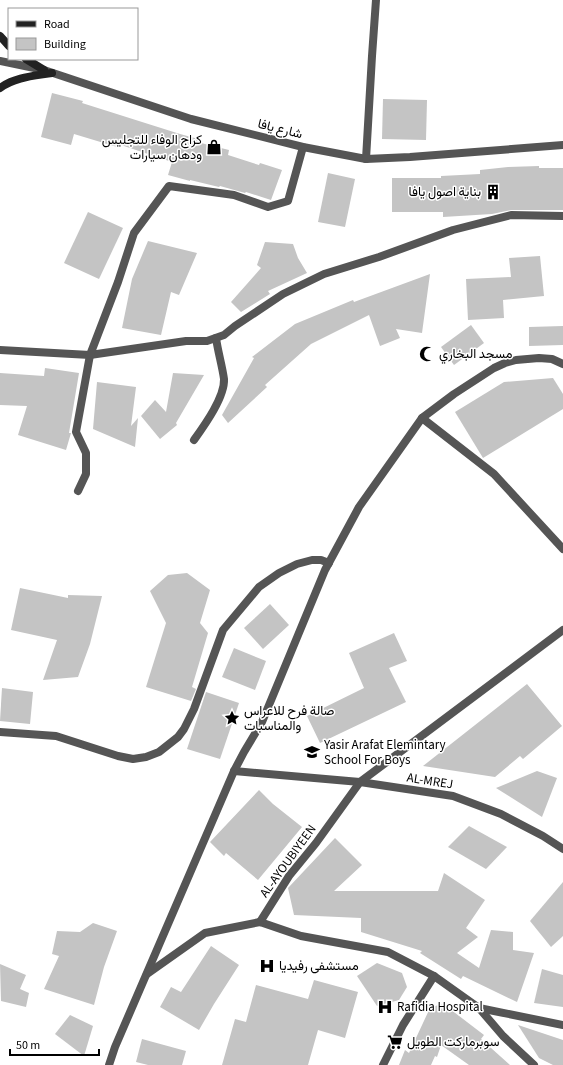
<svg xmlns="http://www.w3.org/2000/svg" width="563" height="1065" viewBox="0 0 563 1065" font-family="'Source Sans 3',Vazirmatn,sans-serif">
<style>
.building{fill:#c4c4c4}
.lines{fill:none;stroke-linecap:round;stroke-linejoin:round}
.minor{stroke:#555;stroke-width:8}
.secondary{stroke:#222;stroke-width:8}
.labels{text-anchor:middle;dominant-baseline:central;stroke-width:3;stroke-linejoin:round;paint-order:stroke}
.street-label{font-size:13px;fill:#000;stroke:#fff}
.poi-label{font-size:13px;fill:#000;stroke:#fff;text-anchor:start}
</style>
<rect width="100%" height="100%" fill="#fff"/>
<!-- building -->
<g class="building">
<path d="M 52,93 L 83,101 L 82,103 L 180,134 L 202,140 L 201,143 L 229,150 L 228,155 L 259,165 L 260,163 L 282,170 L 271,200 L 246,192 L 245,193 L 220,186 L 219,187 L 190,180 L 190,181 L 168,175 L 172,162 L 118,144 L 117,147 L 74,134 L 71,145 L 41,137 Z"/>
<path d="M 383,99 L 427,100 L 426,140 L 382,139 Z"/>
<path d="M 539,166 L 539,168 L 563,168 L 563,210 L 511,210 L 492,214 L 443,217 L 443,212 L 392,212 L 392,178 L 441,178 L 441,176 L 480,174 L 480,170 L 508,167 Z"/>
<path d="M 328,173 L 355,179 L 345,227 L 318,222 Z"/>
<path d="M 88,212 L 123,228 L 99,279 L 64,263 Z"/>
<path d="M 148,241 L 197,253 L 179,295 L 171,292 L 161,335 L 122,328 L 132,279 Z"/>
<path d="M 265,242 L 293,244 L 298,258 L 307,273 L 268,291 L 270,294 L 241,312 L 231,302 L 261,268 L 257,265 Z"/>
<path d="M 540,256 L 544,296 L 503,300 L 504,318 L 468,320 L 466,279 L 511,277 L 509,258 Z"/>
<path d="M 430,274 L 422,333 L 396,329 L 400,338 L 380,346 L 369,315 L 311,344 L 265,385 L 267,387 L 228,423 L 222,415 L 254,358 L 252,357 L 295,324 L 353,300 L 354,302 Z"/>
<path d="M 471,325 L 484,343 L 454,365 L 441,347 Z"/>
<path d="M 563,326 L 563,345 L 529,346 L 529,327 Z"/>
<path d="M 45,368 L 79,373 L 69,433 L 71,433 L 66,450 L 18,435 L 27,406 L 0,405 L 0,373 L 44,376 Z"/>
<path d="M 173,373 L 204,375 L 176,423 L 177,425 L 160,439 L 141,416 L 155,400 L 166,412 Z"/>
<path d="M 553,378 L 563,394 L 563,409 L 483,458 L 455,412 L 504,382 Z"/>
<path d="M 97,382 L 136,387 L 131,426 L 138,418 L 135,447 L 93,429 Z"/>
<path d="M 187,573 L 210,590 L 200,623 L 208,633 L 192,687 L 196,689 L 191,701 L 146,687 L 166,623 L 150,591 L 168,575 Z"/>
<path d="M 20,588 L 68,598 L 68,595 L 102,596 L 90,644 L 78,677 L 43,680 L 57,640 L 11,630 Z"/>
<path d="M 270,604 L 289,625 L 263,649 L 244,628 Z"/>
<path d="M 394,633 L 407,661 L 389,668 L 406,702 L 320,743 L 307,716 L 364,688 L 349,653 Z"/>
<path d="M 234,648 L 266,661 L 255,690 L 222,677 Z"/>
<path d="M 527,684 L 562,726 L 523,759 L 520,756 L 495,777 L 423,766 Z"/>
<path d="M 2,688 L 33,692 L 30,724 L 0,721 Z"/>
<path d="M 206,692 L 239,703 L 220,759 L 187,749 Z"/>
<path d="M 537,771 L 557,778 L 542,817 L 496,788 Z"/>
<path d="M 259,790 L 273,804 L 302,827 L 258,880 L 226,853 L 224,856 L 210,842 Z"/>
<path d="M 469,826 L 507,847 L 486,869 L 448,847 Z"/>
<path d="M 335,838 L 362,865 L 334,891 L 438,891 L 444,873 L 485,900 L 466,928 L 478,937 L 457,953 L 479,968 L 491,930 L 513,932 L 513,950 L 534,953 L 517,1002 L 463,976 L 461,979 L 420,953 L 422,951 L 361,932 L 361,918 L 294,915 L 288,888 Z"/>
<path d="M 563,882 L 563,936 L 551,947 L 530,921 Z"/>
<path d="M 93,923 L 117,931 L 104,967 L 94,1005 L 44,989 L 59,956 L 52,954 L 57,931 L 80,932 Z"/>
<path d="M 211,946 L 239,965 L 214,1004 L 199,1030 L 160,1007 L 171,987 L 181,992 Z"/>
<path d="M 377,963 L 402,973 L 407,987 L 399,1000 L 377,1006 L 357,976 Z"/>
<path d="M 0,964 L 26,975 L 20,989 L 29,993 L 26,1007 L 1,1001 Z"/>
<path d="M 542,969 L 563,975 L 563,1007 L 534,1003 Z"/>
<path d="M 314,980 L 358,992 L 345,1038 L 318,1030 L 308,1065 L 222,1065 L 235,1019 L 246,1022 L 256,985 L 308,999 Z"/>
<path d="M 441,1004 L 450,1009 L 484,1035 L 481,1039 L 510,1065 L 469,1065 L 441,1045 L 437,1057 L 435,1056 L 431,1065 L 399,1065 L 405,1050 L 409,1053 L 430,1008 Z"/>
<path d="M 70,1015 L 93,1026 L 84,1056 L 55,1034 Z"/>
<path d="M 518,1025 L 563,1040 L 563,1065 L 553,1065 L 539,1058 Z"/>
<path d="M 142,1039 L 186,1051 L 182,1065 L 148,1065 L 136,1062 Z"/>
</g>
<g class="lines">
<!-- minor -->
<g class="minor">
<path d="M 0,61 L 44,70 L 191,119 L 303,147 L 366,159 L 410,157 L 563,145"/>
<path d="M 366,159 L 372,56 L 376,0"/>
<path d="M 0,350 L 90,355 L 186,341 L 207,341 L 224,335 L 235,326 L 283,294 L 324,274 L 379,257 L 453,230 L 511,215 L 563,216"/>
<path d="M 422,418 L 494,474 L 563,549"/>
<path d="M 194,440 C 204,426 225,397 224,379 C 222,365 218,352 216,338"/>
<path d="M 78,491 L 86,474 L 86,453 L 76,432 L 90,355 L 118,282 L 134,233 L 169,186 L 234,195 L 268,207 L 288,201 L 303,147"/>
<path d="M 0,732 L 56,736 L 118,756 L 133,759 L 146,757 L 159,752 L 178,737 L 184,729 L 194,709 L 223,630 L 259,587 L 279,573 L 297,564 L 312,560 L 321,560 L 329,563"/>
<path d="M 234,771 L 360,782 L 453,796 L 501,814 L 543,836 L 563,849"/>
<path d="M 260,922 L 289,876 L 316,843 L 360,782 L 563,630"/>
<path d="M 260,922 L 301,936 L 388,952 L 434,976 L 479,1008 L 503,1036 L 534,1065"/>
<path d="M 147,974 L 205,933 L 260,922"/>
<path d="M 479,1008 L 563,1025"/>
<path d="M 109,1065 L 115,1047 L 234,771 L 244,752 L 262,722 L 325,570 L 359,507 L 422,418 L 454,394 L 494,368 L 505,363 L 516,360 L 539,358 L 552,359 L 563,364"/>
<path d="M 383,1065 L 403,1025 L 434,976"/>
</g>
<!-- secondary -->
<g class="secondary">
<path d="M 0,36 L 9,46"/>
<path d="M 26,59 L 44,70"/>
<path d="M 0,88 C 15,77 34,76 52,73"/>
</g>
</g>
<!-- icons -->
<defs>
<g id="shop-bare" transform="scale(1.2)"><path d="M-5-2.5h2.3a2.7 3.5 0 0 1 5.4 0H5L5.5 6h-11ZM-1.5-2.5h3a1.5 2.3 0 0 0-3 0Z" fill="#000" stroke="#fff" stroke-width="2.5" paint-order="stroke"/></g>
<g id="building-bare" transform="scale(1.2)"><path d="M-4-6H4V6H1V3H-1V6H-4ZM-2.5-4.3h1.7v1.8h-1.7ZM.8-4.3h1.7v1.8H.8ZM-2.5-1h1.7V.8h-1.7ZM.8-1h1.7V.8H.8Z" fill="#000" stroke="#fff" stroke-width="2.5" paint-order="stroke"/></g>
<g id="mosque-bare" transform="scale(1.2)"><path d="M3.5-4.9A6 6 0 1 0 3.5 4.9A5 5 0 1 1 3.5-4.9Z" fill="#000" stroke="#fff" stroke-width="2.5" paint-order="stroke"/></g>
<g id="sight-bare" transform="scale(1.2)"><path d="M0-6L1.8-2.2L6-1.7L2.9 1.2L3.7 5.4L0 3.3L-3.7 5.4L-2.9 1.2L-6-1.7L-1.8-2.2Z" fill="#000" stroke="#fff" stroke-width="2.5" paint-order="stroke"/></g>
<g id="school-bare" transform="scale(1.2)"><path d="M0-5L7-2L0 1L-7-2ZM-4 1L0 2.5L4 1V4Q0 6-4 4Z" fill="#000" stroke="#fff" stroke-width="2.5" paint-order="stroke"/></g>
<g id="hospital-bare" transform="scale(1.2)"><path d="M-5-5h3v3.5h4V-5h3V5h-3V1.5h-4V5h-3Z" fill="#000" stroke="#fff" stroke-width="2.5" paint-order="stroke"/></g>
<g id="supermarket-bare" transform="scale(1.2)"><path d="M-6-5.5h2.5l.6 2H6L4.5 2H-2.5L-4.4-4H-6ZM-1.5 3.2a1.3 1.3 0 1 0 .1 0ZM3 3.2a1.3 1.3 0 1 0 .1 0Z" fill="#000" stroke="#fff" stroke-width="2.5" paint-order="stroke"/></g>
</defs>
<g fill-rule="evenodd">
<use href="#shop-bare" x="214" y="147"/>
<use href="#building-bare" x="493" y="192"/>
<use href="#mosque-bare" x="427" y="354"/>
<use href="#sight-bare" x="232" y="718"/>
<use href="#school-bare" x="312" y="752"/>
<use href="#hospital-bare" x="267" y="966"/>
<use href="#hospital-bare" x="385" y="1007"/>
<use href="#supermarket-bare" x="395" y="1042"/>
</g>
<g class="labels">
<!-- street labels -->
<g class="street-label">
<text transform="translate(280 129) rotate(14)">شارع يافا</text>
<text transform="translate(430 781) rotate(9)">AL-MREJ</text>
<text transform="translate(288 861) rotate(-54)">AL-AYOUBIYEEN</text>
</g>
<!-- poi labels -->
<g class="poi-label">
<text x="202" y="140" text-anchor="end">كراج الوفاء للتجليس<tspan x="202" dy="15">ودهان سيارات</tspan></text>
<text x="481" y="192" text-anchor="end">بناية اصول يافا</text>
<text x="439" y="354">مسجد البخاري</text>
<text x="244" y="711">صالة فرح للاعراس<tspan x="244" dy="15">والمناسبات</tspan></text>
<text x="324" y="745">Yasir Arafat Elemintary<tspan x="324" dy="15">School For Boys</tspan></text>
<text x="279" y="966">مستشفى رفيديا</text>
<text x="397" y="1007">Rafidia Hospital</text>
<text x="407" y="1042">سوبرماركت الطويل</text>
</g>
</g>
<!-- legend -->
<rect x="8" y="8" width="130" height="52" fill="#ffffff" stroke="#999999"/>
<rect x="16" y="21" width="20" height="6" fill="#222222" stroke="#999999"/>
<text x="44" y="28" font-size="12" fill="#000000">Road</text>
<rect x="16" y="38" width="20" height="12" fill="#c4c4c4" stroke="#999999"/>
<text x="44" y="48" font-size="12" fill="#000000">Building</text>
<!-- scale -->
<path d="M10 1049v6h89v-6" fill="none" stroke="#000000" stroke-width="2"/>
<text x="16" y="1049" font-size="12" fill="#000000" stroke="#ffffff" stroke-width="3" paint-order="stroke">50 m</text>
</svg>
